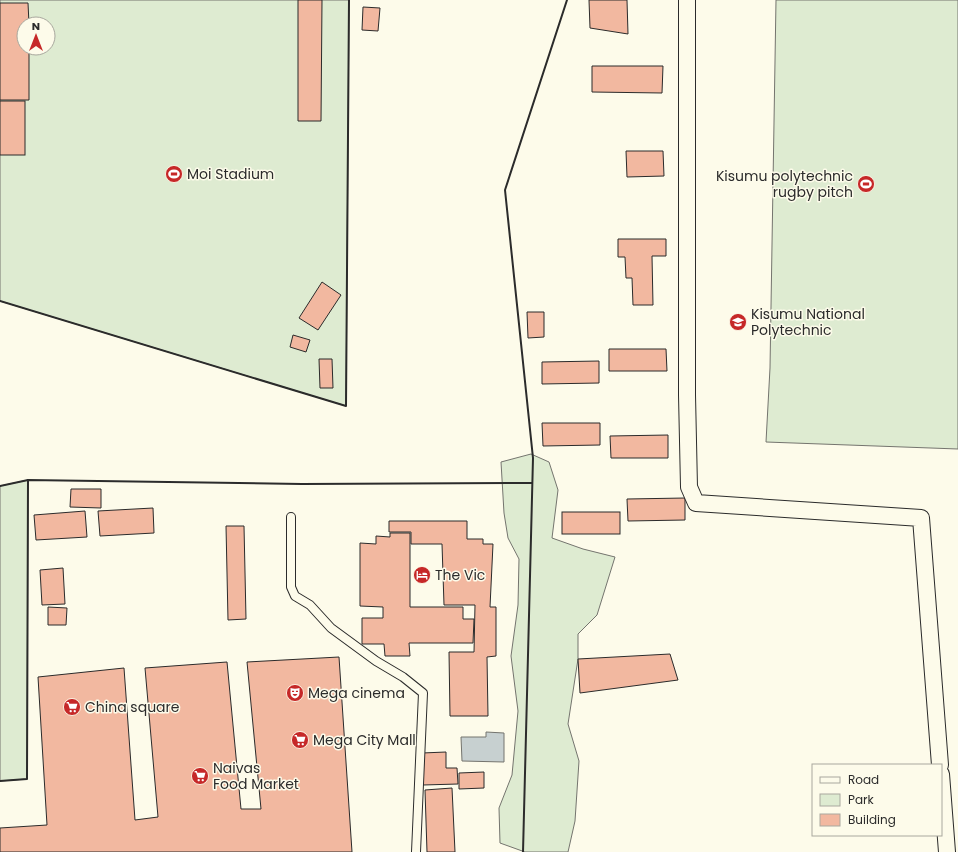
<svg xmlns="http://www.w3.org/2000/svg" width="958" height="852" viewBox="0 0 958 852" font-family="Poppins,sans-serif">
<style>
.green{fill:#deebd1;stroke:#74746e;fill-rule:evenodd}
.water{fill:#c7d0d0;stroke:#74746e}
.building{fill:#f2b8a0;stroke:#2b2b2b}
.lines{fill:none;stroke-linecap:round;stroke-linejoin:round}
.lane-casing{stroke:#2b2b2b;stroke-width:10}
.street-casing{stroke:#2b2b2b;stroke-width:18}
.lane{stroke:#fdfbea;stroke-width:8}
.street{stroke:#fdfbea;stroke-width:16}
.wall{stroke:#2b2b2b;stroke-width:2}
.labels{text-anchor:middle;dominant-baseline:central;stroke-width:3;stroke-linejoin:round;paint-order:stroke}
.poi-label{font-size:14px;fill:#2b2b2b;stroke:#fdfbea;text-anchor:start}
</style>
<rect width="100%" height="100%" fill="#fdfbea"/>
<!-- green -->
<g class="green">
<path d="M 0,0 L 349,0 L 346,406 L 0,301 ZM 24,24 L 48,24 L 48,48 L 24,48 Z"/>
<path d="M 776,0 L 958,0 L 958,449 L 766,442 L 770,368 Z"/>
<path d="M 531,454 L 549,462 L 558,490 L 552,538 L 583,549 L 615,557 L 597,615 L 578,634 L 578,659 L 568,724 L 579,761 L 575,821 L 568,852 L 525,852 L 500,843 L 499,808 L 512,775 L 518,711 L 511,656 L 518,605 L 519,559 L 508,538 L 504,513 L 501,462 Z"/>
<path d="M 28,480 L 27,779 L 0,781 L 0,486 Z"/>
</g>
<!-- water -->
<path class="water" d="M 486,732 L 504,733 L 504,762 L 462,761 L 461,737 L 486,737 Z"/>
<!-- building -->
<g class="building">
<path d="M 298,0 L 322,0 L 321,121 L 298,121 Z"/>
<path d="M 589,0 L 627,0 L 628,34 L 590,28 Z"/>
<path d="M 0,3 L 28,3 L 29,24 L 24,24 L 24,48 L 29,48 L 29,100 L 0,100 Z"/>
<path d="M 363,7 L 380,8 L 378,31 L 362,30 Z"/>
<path d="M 592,66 L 663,66 L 662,93 L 592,92 Z"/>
<rect x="0" y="101" width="25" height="54"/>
<path d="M 626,151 L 663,151 L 664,176 L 627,177 Z"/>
<path d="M 618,239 L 666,239 L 666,256 L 652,256 L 653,305 L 633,305 L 632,278 L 626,278 L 625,257 L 618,257 Z"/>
<path d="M 322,282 L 341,295 L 318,330 L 299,318 Z"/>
<path d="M 527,312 L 544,312 L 544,337 L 528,338 Z"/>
<path d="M 293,335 L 310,340 L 306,352 L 290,347 Z"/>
<path d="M 609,349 L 666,349 L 667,371 L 609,371 Z"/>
<path d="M 319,359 L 332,359 L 333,388 L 320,388 Z"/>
<path d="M 599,361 L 599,383 L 542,384 L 542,362 Z"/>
<path d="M 542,423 L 600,423 L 600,445 L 543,446 Z"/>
<path d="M 668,435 L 668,458 L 611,458 L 610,436 Z"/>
<path d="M 71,489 L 101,489 L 101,508 L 70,507 Z"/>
<path d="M 685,498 L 685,520 L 628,521 L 627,499 Z"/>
<path d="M 153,508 L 154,533 L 100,536 L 98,511 Z"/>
<path d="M 85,511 L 87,537 L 36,540 L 34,515 Z"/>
<rect x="562" y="512" width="58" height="22"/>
<path d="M 389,521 L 467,521 L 467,539 L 483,539 L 483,544 L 493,544 L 490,607 L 496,607 L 496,656 L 487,657 L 488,716 L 450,716 L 449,652 L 474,652 L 475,605 L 444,605 L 442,544 L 411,544 L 411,532 L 389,532 Z"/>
<path d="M 226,526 L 244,526 L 246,619 L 228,620 Z"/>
<path d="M 390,533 L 410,533 L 410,607 L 463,607 L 463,619 L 474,619 L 473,643 L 409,643 L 410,656 L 385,656 L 384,644 L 362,644 L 362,618 L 383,618 L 383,607 L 360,606 L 360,543 L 376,544 L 376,536 L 390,537 Z"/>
<path d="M 63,568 L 65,604 L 42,605 L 40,570 Z"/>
<path d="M 48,607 L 67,608 L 66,625 L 48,625 Z"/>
<path d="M 670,654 L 678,680 L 580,693 L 578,659 Z"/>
<path d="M 339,657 L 352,852 L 0,852 L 0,828 L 47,825 L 38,677 L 124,668 L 135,820 L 158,817 L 145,668 L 227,662 L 241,809 L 261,809 L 247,662 Z"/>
<path d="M 446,752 L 446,768 L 457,768 L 458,784 L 423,785 L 422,753 Z"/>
<path d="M 484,772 L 484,788 L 459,789 L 459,773 Z"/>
<path d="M 452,788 L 455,852 L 427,852 L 425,790 Z"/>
</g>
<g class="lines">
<!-- lane casing -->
<g class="lane-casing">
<path id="lane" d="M 291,517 L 291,587 L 295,596 L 310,605 L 331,628 L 376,661 L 403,677 L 423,693 L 416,852"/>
</g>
<!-- street casing -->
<g class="street-casing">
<g id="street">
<path d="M 687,0 L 687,395 L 689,487 L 696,503 L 921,518 L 940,765"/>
<path d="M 941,774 L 947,852"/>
</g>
</g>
<!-- lane -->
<use href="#lane" class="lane"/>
<!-- street -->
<use href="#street" class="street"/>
<!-- wall -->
<g class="wall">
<path d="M 0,301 L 346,406 L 349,0"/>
<path d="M 0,486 L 28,480"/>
<path d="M 0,781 L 27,779 L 28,480 L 302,484 L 532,483"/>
<path d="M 523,852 L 533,458 L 505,190 L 567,0"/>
</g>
</g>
<!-- icons -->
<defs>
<g id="stadium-disc" transform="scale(0.9)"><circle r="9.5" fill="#c62828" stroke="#fdfbea"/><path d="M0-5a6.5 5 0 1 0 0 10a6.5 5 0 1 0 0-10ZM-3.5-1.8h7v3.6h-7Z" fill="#fff"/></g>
<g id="university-disc" transform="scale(0.9)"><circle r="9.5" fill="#c62828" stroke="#fdfbea"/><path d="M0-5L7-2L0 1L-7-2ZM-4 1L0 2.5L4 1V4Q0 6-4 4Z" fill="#fff"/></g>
<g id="hotel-disc" transform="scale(0.9)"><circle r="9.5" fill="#c62828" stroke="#fdfbea"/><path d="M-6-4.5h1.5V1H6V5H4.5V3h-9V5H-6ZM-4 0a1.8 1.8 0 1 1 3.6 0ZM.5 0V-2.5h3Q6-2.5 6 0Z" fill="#fff"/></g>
<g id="theatre-disc" transform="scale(0.9)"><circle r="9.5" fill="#c62828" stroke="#fdfbea"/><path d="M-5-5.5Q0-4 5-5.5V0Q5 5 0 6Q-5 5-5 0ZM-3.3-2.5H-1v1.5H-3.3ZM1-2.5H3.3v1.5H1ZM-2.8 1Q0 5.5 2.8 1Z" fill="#fff"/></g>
<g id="supermarket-disc" transform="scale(0.9)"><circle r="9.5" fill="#c62828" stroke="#fdfbea"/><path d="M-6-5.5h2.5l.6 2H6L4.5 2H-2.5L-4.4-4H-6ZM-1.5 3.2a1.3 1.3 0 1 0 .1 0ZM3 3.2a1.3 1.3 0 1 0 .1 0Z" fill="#fff"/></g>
</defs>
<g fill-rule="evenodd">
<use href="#stadium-disc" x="174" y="174"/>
<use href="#stadium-disc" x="866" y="184"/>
<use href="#university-disc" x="738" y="322"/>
<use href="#hotel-disc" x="422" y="575"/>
<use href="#theatre-disc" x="295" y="693"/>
<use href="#supermarket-disc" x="72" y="707"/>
<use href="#supermarket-disc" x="300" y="740"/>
<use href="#supermarket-disc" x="200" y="776"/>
</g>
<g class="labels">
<!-- poi labels -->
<g class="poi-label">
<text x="187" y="174">Moi Stadium</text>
<text x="853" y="176" text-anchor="end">Kisumu polytechnic<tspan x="853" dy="16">rugby pitch</tspan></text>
<text x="751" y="314">Kisumu National<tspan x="751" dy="16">Polytechnic</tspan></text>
<text x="435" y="575">The Vic</text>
<text x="308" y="693">Mega cinema</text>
<text x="85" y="707">China square</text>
<text x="313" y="740">Mega City Mall</text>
<text x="213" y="768">Naivas<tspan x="213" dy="16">Food Market</tspan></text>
</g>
</g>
<!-- legend -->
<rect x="812" y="764" width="130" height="72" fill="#fdfbea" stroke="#a9a89e"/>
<rect x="820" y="777" width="20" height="6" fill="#fdfbea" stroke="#a9a89e"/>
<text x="848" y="784" font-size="12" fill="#2b2b2b">Road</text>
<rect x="820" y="794" width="20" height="12" fill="#deebd1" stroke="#a9a89e"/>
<text x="848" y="804" font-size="12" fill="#2b2b2b">Park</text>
<rect x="820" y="814" width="20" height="12" fill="#f2b8a0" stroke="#a9a89e"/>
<text x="848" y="824" font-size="12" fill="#2b2b2b">Building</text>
<!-- north arrow -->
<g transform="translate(36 36)"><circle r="19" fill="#fdfbea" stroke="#a9a89e"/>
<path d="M0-3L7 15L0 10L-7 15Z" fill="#c62828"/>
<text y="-6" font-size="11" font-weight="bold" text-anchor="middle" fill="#2b2b2b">N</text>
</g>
</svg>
